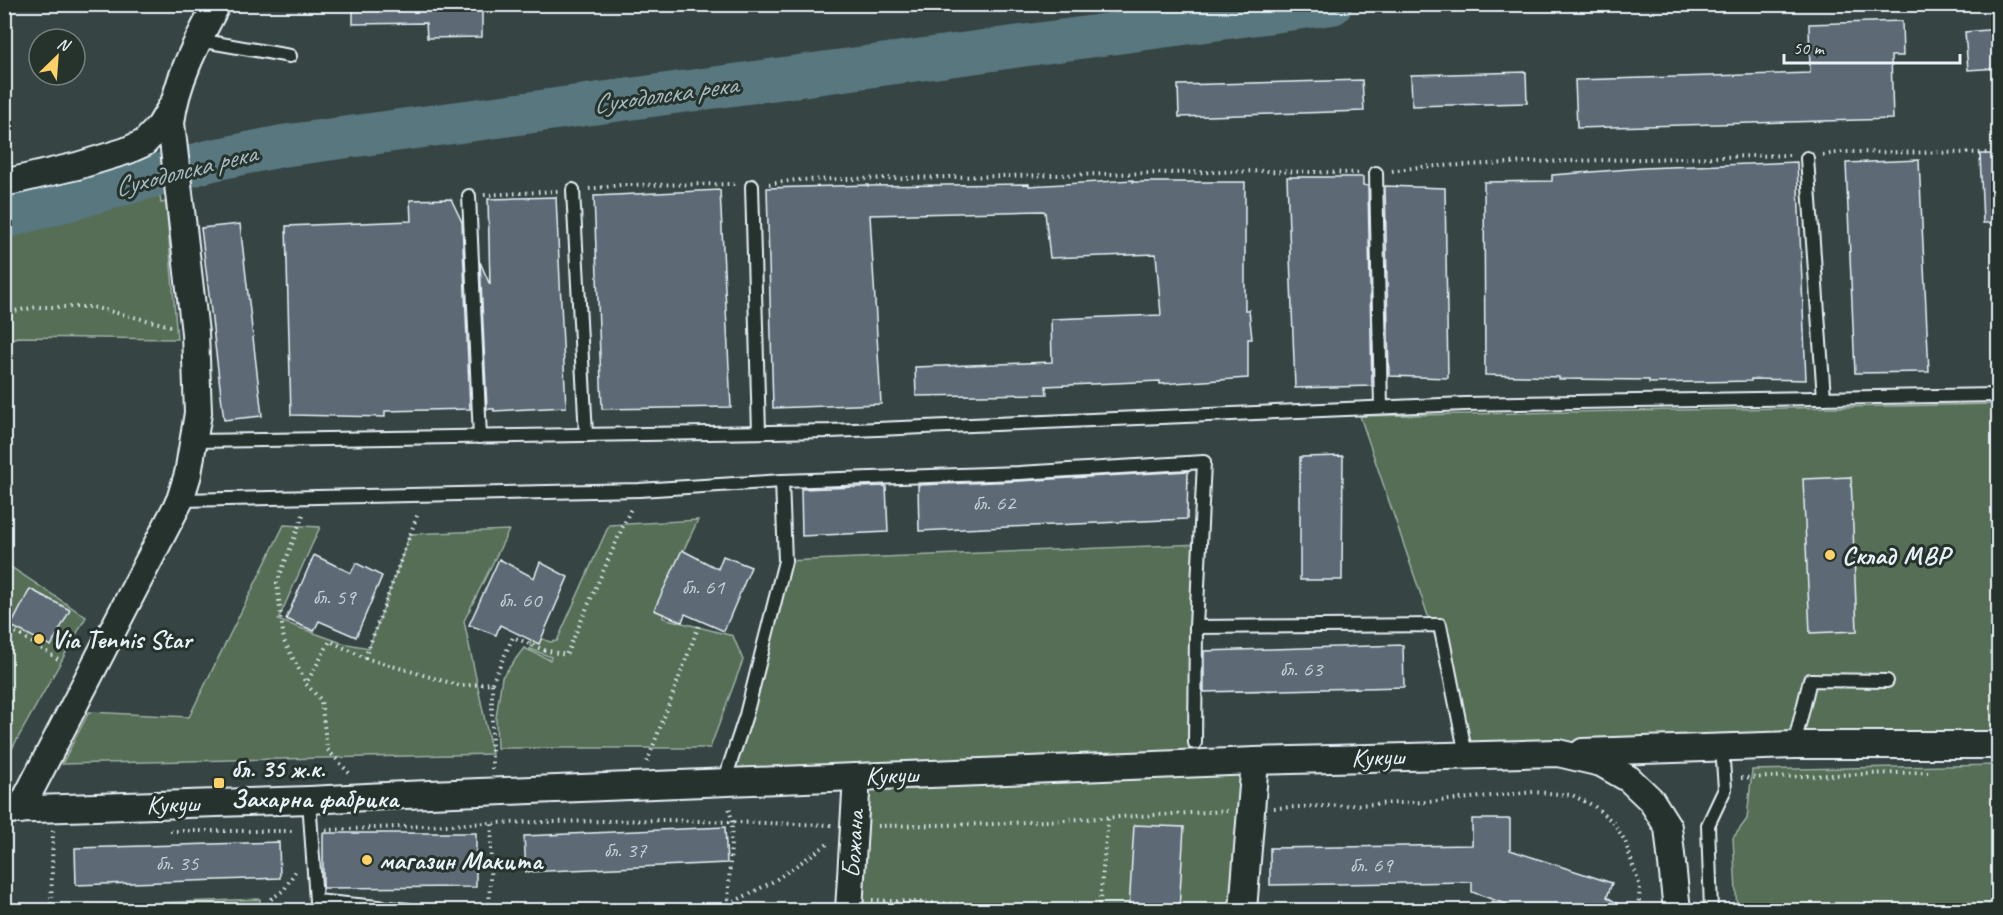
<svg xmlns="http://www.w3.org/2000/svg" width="2003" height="915" viewBox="0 0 2003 915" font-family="Caveat,sans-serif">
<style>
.green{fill:#546e54;stroke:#9eb0a6;stroke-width:1.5}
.water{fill:#58777e;stroke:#92a8af;stroke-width:1.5}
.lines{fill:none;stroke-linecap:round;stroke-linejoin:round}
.shore{stroke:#aec0c7;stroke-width:1.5}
.river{stroke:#58777e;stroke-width:42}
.building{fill:#5d6b75;stroke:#e8f1f8;stroke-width:1.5}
.lane-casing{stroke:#e8f1f8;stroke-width:16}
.street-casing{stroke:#e8f1f8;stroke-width:30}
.path{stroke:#e8f1f8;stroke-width:4;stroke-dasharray:1.5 4.5;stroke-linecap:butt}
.lane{stroke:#26332d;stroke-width:12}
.street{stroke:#26332d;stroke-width:26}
.poi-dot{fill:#ffd166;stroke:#26332d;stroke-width:2}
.labels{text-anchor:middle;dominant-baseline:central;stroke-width:6;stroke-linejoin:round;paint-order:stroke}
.number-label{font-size:22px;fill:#c5d0d7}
.poi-label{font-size:26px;font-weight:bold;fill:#e8f1f8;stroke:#26332d;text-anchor:start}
.street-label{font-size:26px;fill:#e8f1f8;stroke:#26332d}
.water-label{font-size:27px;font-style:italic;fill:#a7bac1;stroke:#26332d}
</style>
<rect width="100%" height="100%" fill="#364443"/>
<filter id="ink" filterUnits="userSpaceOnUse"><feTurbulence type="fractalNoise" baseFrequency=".0167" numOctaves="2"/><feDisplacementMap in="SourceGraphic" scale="12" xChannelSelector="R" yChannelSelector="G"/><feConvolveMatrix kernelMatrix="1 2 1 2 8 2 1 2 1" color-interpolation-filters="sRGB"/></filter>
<g filter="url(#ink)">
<!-- green -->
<g class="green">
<path d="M 160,195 L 161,203 L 166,202 L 177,339 L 17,337 L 5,342 L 5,235 Z"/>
<path d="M 1998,404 L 1998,745 L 1475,754 L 1360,416 Z"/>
<path d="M 698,520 L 666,587 L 663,618 L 733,636 L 743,660 L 710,748 L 497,748 L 496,718 L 502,677 L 524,648 L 550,660 L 551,657 L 530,649 L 531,634 L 550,642 L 557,641 L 609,525 Z"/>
<path d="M 284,525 L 320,527 L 278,620 L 342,643 L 369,648 L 410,534 L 509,530 L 464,621 L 492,754 L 62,764 L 89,712 L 189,717 Z"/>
<path d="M 1201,544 L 1195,763 L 1255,761 L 1243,910 L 849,910 L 857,777 L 724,782 L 785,561 Z"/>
<path d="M 4,546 L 8,565 L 86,617 L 5,761 Z"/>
<path d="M 1998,765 L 1998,910 L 1737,910 L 1733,838 L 1747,819 L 1752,770 Z"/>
<path d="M 260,899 L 260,910 L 51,910 L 51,907 Z"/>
</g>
<!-- water -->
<path class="water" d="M 155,161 L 160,195 L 5,235 L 5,201 Z"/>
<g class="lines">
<!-- shore -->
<g class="shore">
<path d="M 4,206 L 147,170 L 150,172 L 153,188 L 151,191 L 4,229"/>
<path d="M 4,214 L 140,179 L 144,181 L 142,185 L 4,221"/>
</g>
<!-- river -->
<path class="river" d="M 4,218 L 208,161 L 282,146 L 1332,4"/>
</g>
<!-- building -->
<g class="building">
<path d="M 353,4 L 482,4 L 482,37 L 427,38 L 426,23 L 353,24 Z"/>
<path d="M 1902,21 L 1903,56 L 1891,56 L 1893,119 L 1577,128 L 1575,80 L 1810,73 L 1809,24 Z"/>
<path d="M 1998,29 L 1998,68 L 1968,70 L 1965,32 Z"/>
<path d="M 1526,72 L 1527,103 L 1412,106 L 1411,75 Z"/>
<path d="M 1362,80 L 1364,111 L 1179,117 L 1178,85 Z"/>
<path d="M 1980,154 L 1998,154 L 1998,223 L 1983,223 Z"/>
<path d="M 1919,160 L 1929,372 L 1855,373 L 1846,163 Z"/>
<path d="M 1797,162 L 1806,380 L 1751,379 L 1751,381 L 1649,383 L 1649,380 L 1559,379 L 1559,377 L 1485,375 L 1484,182 L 1552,181 L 1552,175 L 1643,168 Z"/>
<path d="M 1287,177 L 1363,177 L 1363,185 L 1368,186 L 1372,386 L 1295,388 Z"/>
<path d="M 1133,180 L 1133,182 L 1245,182 L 1245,310 L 1249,310 L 1252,339 L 1248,339 L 1248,378 L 1160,384 L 1160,381 L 1046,386 L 1047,394 L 916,396 L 915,367 L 1052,362 L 1051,319 L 1161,315 L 1156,254 L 1050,258 L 1045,212 L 1043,211 L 870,215 L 881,404 L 773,408 L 767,188 L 868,185 L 868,186 L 1029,184 L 1029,186 Z"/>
<path d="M 1385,186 L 1445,188 L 1448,378 L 1389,376 Z"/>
<path d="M 720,190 L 731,407 L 602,409 L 594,196 Z"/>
<path d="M 556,197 L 566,407 L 494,411 L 494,409 L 487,409 L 480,262 L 490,285 L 488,199 Z"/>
<path d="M 451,199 L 462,222 L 470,409 L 385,411 L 385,417 L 291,415 L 286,226 L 411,221 L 410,200 Z"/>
<path d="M 240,224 L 262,416 L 224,420 L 201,228 Z"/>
<path d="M 1343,456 L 1342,580 L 1300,580 L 1300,457 Z"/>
<path d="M 1188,471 L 1187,519 L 919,531 L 918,485 L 1019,481 Z"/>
<path d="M 1851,477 L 1857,631 L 1810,633 L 1803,479 Z"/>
<path d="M 886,486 L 888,532 L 802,536 L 801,489 Z"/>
<path d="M 682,550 L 718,569 L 723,556 L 751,567 L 724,631 L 685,614 L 682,622 L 654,610 Z"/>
<path d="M 314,555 L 351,573 L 356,563 L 382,576 L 356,637 L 319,621 L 314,631 L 286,619 Z"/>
<path d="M 499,559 L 534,578 L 540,562 L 568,577 L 539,644 L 500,625 L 496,635 L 469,625 Z"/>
<path d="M 30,589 L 70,610 L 51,646 L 11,626 Z"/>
<path d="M 1403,645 L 1404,687 L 1204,692 L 1204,651 Z"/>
<path d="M 1472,819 L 1510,819 L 1510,850 L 1612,883 L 1607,897 L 1628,910 L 1522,910 L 1472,892 L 1472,882 L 1270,885 L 1270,848 L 1472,845 Z"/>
<path d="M 1134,825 L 1184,827 L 1179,910 L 1129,910 Z"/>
<path d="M 725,827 L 727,863 L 526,872 L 524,836 Z"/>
<path d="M 323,833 L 476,833 L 476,887 L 323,888 Z"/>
<path d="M 279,842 L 280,878 L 76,885 L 75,848 Z"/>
</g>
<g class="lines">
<!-- lane casing -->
<g class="lane-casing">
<g id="lane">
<path d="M 198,40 L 290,56"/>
<path d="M 1807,158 L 1824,398"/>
<path d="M 1376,173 L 1381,407"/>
<path d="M 752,186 L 759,432"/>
<path d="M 573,190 L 586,435"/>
<path d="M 469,196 L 480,437"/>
<path d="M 193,441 L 830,431 L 1465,404 L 1998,395"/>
<path d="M 180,500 L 639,490 L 782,481 L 1019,473 L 1204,462 L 1196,627 L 1195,743"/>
<path d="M 1196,627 L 1440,625 L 1466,755"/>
<path d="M 1794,745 L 1810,680 L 1887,681"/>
<path d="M 724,782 L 746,715 L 785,561 L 782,481"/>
<path d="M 309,800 L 316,901 L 409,910"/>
<path d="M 1711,910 L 1708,825 L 1725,789 L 1722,747"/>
</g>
</g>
<!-- street casing -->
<g class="street-casing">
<g id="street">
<path d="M 4,183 L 77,166 L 126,151 L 144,143 L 160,126 L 173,104"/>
<path d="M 1583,752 L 1794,745 L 1998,745"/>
<path d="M 4,810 L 309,800 L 405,795 L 1255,761 L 1558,753 L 1601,763 L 1629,779 L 1651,800 L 1668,827 L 1677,910"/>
<path d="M 20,810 L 180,500 L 188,474 L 198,413 L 195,333 L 171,123 C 176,80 197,42 217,4"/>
<path d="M 849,910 L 857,777"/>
<path d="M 1243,910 L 1255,761"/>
</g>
</g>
<!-- path -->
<g class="path">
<path d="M 1823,155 L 1843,152 L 1998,153"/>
<path d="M 1392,171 L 1419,167 L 1532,162 L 1792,155"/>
<path d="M 769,184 L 796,180 L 1266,171 L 1361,173"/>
<path d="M 589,189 L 621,185 L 737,184"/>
<path d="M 484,195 L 558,191"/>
<path d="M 4,313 L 37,307 L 92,307 L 171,326"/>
<path d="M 303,515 L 277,583 L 284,641 L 306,683"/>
<path d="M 11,629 L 61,661"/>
<path d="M 365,658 L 418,513"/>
<path d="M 492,683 L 513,637 L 544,650 L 566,655 L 632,506"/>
<path d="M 647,762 L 699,625"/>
<path d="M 349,773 L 327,749 L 321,700 L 306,684 L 330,641 L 365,658 L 461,686 L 492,683 L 492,769"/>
<path d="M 1741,778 L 1928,772"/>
<path d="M 1274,808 L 1428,802 L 1534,792 L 1572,795 L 1594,806 L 1614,823 L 1625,841 L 1640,887 L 1638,910"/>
<path d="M 878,826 L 992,824 L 1227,811"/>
<path d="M 326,830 L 492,823 L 664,820 L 832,825"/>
<path d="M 170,831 L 295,831"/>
<path d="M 872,900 L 1016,907 L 1036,910"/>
<path d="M 728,906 L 732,822 L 729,806"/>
<path d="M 51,910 L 53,830"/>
<path d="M 266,910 L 271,899 L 284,890 L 296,870"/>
<path d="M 489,910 L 492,821"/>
<path d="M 718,910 L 774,881 L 829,843"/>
<path d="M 1099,910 L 1108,818"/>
</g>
<!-- lane -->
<use href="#lane" class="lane"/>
<!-- street -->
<use href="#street" class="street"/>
</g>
</g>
<!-- markers -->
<g class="poi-dot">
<circle cx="1830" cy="555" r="6"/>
<circle cx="39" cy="639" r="6"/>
<rect x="213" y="777" width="12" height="12" rx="3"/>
<circle cx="367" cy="860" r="6"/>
</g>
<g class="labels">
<!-- number labels -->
<g class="number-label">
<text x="994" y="503">бл. 62</text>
<text x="703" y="587">бл. 61</text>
<text x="334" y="597">бл. 59</text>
<text x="520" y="600">бл. 60</text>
<text x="1301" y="669">бл. 63</text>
<text x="625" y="850">бл. 37</text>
<text x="177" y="863">бл. 35</text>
<text x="1371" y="865">бл. 69</text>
</g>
<!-- poi labels -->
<g class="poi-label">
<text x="1842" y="555">Склад МВР</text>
<text x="51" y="639">Via Tennis Star</text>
<text x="231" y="768">бл. 35 ж.к.<tspan x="231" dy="30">Захарна фабрика</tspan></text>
<text x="379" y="860">магазин Макита</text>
</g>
<!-- street labels -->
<g class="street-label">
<text transform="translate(1378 757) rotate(-2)">Кукуш</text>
<text transform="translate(892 775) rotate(-2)">Кукуш</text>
<text transform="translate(173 804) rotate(-2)">Кукуш</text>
<text transform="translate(853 844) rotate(-86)">Божана</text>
</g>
<!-- water labels -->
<g class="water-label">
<text transform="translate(665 94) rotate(-8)">Суходолска река</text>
<text transform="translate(185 170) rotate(-14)">Суходолска река</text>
</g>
</g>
<!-- margin -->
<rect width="2003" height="915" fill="none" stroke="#26332d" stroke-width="24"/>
<rect x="12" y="12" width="1979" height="891" fill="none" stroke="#e8f1f8" stroke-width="2" filter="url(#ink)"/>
<!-- north arrow -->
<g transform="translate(57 57) rotate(25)"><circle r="28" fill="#26332d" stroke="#747f7e" stroke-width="1.5"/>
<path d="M0-4.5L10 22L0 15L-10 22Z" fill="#ffd166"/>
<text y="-9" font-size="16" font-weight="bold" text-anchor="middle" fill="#e8f1f8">N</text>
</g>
<!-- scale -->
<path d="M1784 54v9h176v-9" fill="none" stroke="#e8f1f8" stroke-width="3"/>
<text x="1793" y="54" font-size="18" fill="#e8f1f8" stroke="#26332d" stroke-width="4.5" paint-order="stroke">50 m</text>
</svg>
